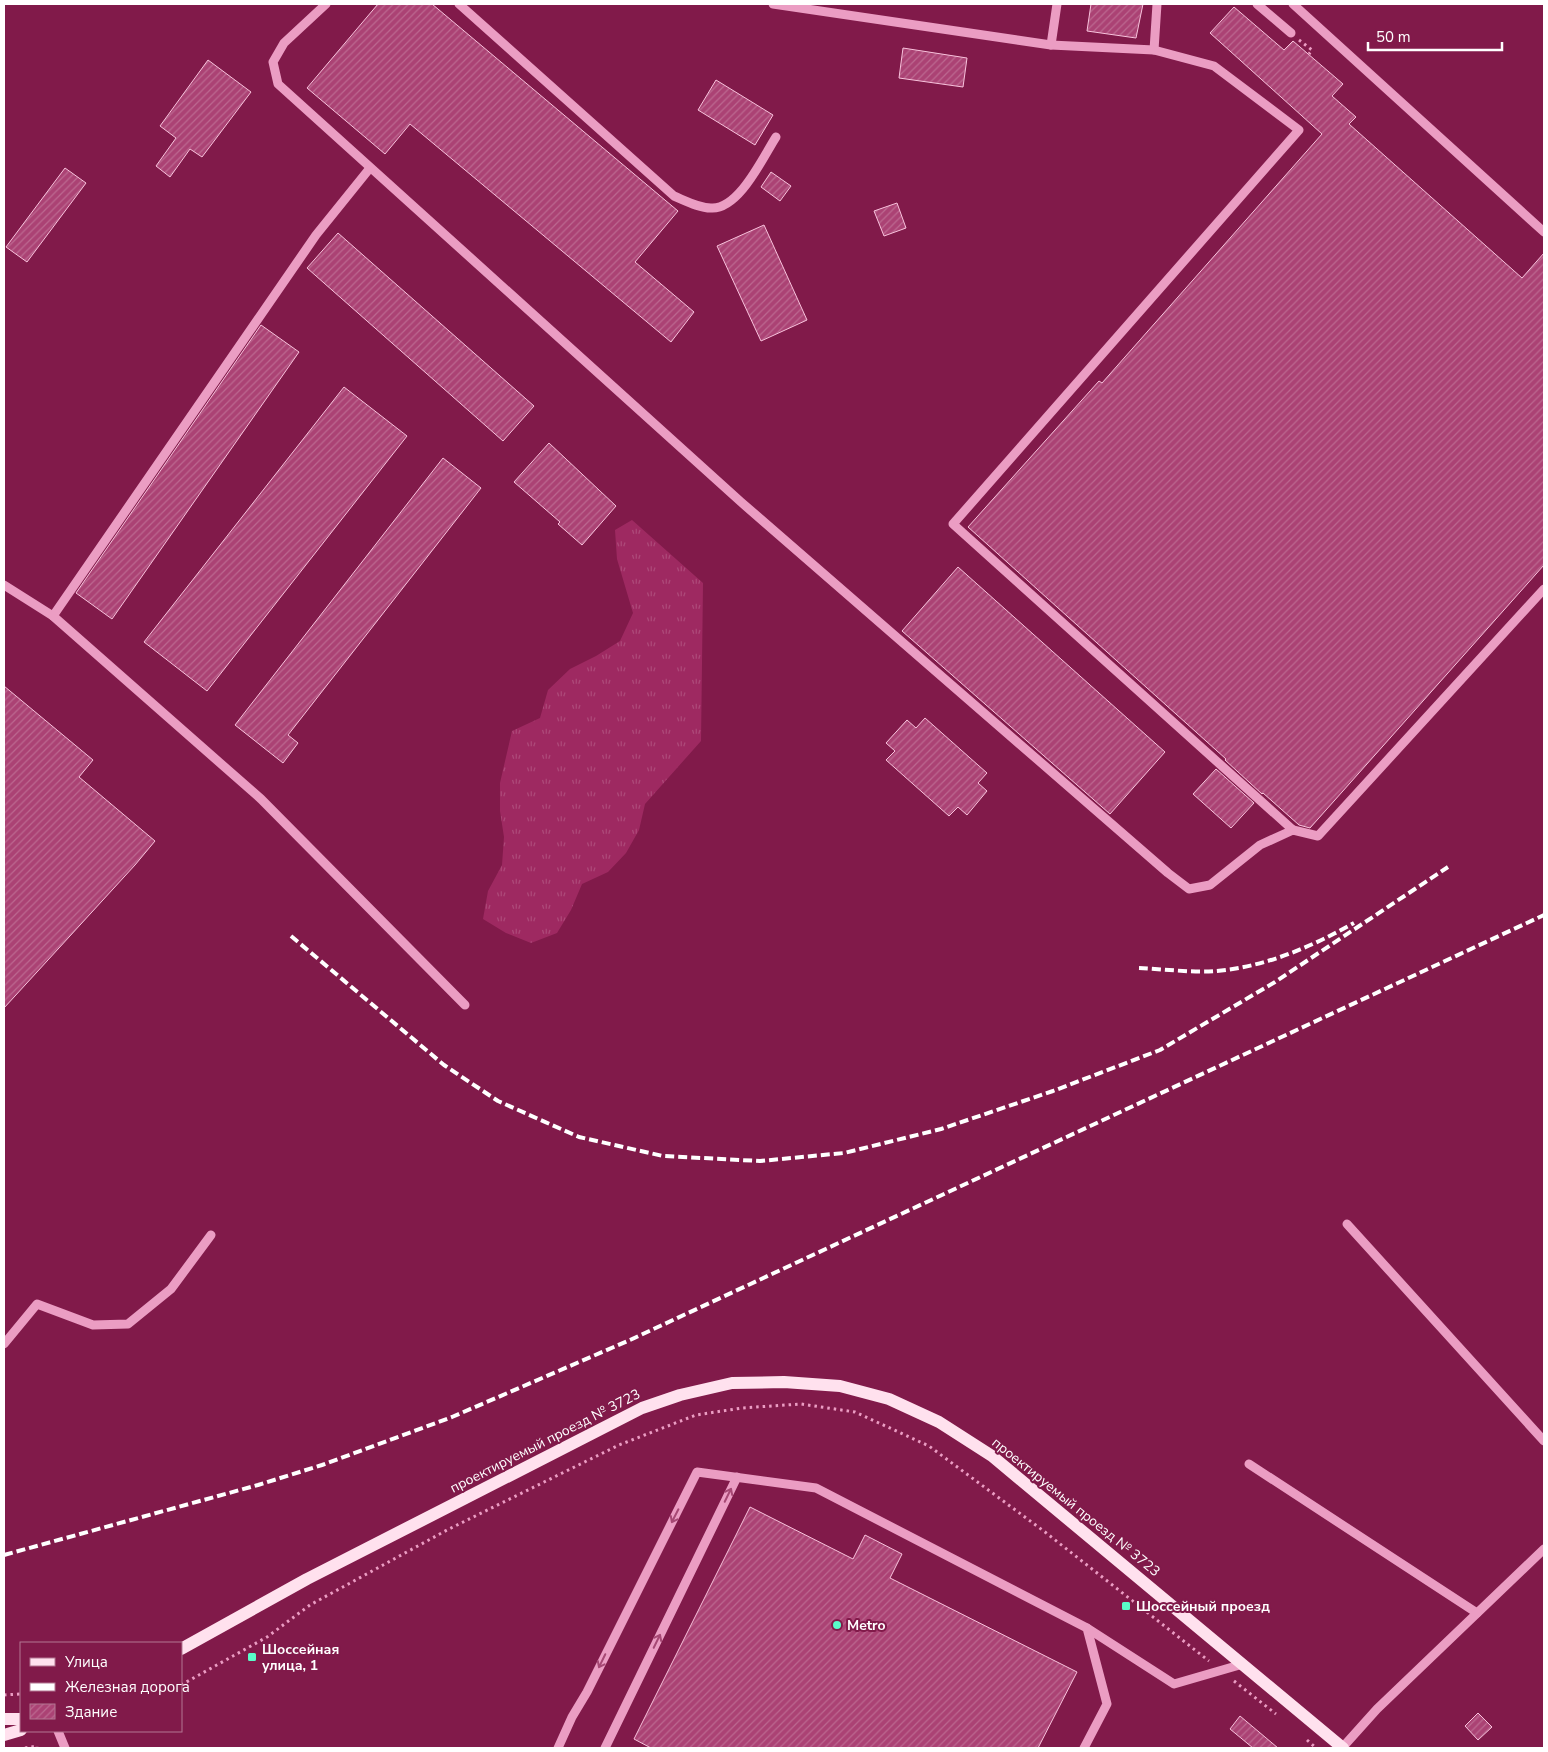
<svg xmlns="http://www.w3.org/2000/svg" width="1548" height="1752" viewBox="0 0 1548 1752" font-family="'Nunito Sans',sans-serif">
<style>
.grass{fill:url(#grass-tufts)}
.building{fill:url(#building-hatch);stroke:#f8c2dc}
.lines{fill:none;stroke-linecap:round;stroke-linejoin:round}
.path{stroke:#eb9dc3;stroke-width:3;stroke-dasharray:2.5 4;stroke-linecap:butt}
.minor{stroke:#eb9dc3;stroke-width:9}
.major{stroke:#ffe1ee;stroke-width:12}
.rail{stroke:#fff;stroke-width:4;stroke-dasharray:9 4;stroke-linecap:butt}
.oneway{stroke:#a64874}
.poi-dot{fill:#59fdc9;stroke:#811a4a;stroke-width:2}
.labels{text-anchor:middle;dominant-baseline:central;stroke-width:4;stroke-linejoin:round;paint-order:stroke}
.street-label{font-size:14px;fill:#fff;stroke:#811a4a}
.poi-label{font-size:14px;font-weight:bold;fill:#fff;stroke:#811a4a;text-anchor:start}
</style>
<defs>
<pattern id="grass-tufts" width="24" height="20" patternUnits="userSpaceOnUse" patternTransform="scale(1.25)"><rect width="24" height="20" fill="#9e2961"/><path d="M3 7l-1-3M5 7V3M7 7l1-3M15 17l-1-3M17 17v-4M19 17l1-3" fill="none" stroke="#ad4979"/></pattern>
<pattern id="building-hatch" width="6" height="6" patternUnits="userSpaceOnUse" patternTransform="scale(1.25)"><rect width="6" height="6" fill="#ab4274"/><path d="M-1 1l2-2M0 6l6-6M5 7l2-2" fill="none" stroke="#bc6890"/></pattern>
</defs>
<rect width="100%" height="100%" fill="#811a4a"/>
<!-- grass -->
<path class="grass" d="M 632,520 L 703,583 L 701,741 L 645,804 L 639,830 L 626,853 L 608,872 L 582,884 L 571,910 L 557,933 L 531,943 L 506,933 L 483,919 L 488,891 L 502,865 L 504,837 L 500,811 L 500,783 L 512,731 L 540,718 L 548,690 L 570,669 L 596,656 L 620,641 L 633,613 L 617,559 L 615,530 Z"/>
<!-- building -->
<g class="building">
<path d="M 378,4 L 432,4 L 678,211 L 635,262 L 694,312 L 671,342 L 410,124 L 385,154 L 307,88 Z"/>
<path d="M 1091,4 L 1143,4 L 1136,38 L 1087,31 Z"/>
<path d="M 1234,7 L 1284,50 L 1293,41 L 1343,84 L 1332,96 L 1356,117 L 1349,124 L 1522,278 L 1544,253 L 1544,565 L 1310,828 L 1299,825 L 1263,793 L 1262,794 L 1225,760 L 1226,759 L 968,527 L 1099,381 L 1102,383 L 1322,134 L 1210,33 Z"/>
<path d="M 903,48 L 967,58 L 963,87 L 899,78 Z"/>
<path d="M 208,60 L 251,92 L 202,157 L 190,149 L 170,177 L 156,166 L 176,138 L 160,126 Z"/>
<path d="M 716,80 L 773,115 L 755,145 L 698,110 Z"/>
<path d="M 65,168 L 86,183 L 27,262 L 6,247 Z"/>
<path d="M 771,172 L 791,186 L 780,201 L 761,187 Z"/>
<path d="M 897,203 L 906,228 L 884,236 L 874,211 Z"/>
<path d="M 764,225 L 807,320 L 761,341 L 717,246 Z"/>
<path d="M 338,233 L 534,406 L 503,441 L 307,268 Z"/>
<path d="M 261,325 L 299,352 L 112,619 L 76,593 Z"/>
<path d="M 344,387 L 407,436 L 207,691 L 144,642 Z"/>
<path d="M 549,443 L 616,506 L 582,545 L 558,524 L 560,522 L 514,482 Z"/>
<path d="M 443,458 L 481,488 L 288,735 L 298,743 L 283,763 L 235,725 Z"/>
<path d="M 958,567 L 1165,752 L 1110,814 L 902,631 Z"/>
<path d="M 4,686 L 93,760 L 79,777 L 155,841 L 135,865 L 4,1008 Z"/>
<path d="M 925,718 L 987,773 L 978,783 L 987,791 L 967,815 L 958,807 L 949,816 L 886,760 L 895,751 L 886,743 L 907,720 L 916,728 Z"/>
<path d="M 1216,769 L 1254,803 L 1231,828 L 1193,794 Z"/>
<path d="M 750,1507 L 853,1559 L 865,1535 L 902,1554 L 890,1578 L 1077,1672 L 1038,1748 L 651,1748 L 634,1739 Z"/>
<path d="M 1478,1713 L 1492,1727 L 1478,1740 L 1465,1726 Z"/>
<path d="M 1240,1716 L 1278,1748 L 1253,1748 L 1230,1729 Z"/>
</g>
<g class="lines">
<!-- path -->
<g class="path">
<path d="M 1299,40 L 1312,50 L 1309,54"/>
<path d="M 1234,1681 L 1276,1714"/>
<path d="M 181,1685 L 267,1637 L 310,1605 L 447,1530 L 619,1445 L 696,1415 L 742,1408 L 801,1404 L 855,1412 L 929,1446 L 1045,1532 L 1209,1661"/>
<path d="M 4,1695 L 21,1694"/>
<path d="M 1307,1740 L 1316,1748"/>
<path d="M 25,1748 L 37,1746 L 37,1748"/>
</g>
<!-- minor -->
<g class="minor">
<path d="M 326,4 L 284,43 L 273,62 L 278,84 L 741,502 L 1168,873 L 1189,889 L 1210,885 L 1260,845 L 1293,830 L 1318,836 L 1544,589"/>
<path d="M 459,4 L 674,196 C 686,201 699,208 711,208 C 739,210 763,157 776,137"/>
<path d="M 773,4 L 1051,45 L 1154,50 L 1214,66 L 1299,130 L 953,524 L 1293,830"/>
<path d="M 1257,4 L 1291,33"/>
<path d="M 1293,4 L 1544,232"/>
<path d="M 1051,45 L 1057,4"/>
<path d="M 1154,50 L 1157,4"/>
<path d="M 4,585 L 53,616 L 261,799 L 465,1005"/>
<path d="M 53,616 L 316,235 L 370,168"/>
<path d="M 1347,1224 L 1544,1441"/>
<path d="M 4,1344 L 37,1304 L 93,1325 L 128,1324 L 171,1289 L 211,1235"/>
<path d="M 1249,1464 L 1477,1613"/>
<path d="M 1087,1628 L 1174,1684 L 1243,1664"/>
<path d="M 58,1731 L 65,1748"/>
<path d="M 558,1748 L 572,1717 L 587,1692 L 697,1472 L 816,1488 L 1087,1628 L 1107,1704 L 1084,1748"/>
<path d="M 605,1748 L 737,1477"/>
<path d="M 1342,1748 L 1377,1709 L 1544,1549"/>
</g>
<!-- major -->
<g class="major">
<path d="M 181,1649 L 307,1579 L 642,1408 L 680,1395 L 732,1383 L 784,1382 L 840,1386 L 889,1399 L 939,1422 L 992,1456 L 1343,1748"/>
<path d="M 4,1719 L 21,1719"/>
<path d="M 4,1735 L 21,1730"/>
</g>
<!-- rail -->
<g class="rail">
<path d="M 291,936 L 444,1065 L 498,1101 L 579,1137 L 663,1156 L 760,1161 L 844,1153 L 941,1129 L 1053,1091 L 1160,1050 L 1275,982 L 1448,867"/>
<path d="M 1139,968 C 1163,969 1193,973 1216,971 C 1265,967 1311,947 1354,923"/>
<path d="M 4,1555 L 258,1485 L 322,1465 L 452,1417 L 630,1340 L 1544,915"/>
</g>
</g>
<!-- one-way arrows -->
<defs><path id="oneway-shaft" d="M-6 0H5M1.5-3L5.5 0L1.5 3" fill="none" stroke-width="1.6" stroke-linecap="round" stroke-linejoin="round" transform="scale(1.25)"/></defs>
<g class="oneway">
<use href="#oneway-shaft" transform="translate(728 1495) rotate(-64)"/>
<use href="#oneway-shaft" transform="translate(675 1516) rotate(117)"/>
<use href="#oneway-shaft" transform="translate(657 1641) rotate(-64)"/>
<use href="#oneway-shaft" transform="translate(602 1661) rotate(116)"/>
</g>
<!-- markers -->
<g class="poi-dot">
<rect x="1121" y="1601" width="10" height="10" rx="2.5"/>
<circle cx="837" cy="1625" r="5"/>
<rect x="247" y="1652" width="10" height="10" rx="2.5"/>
</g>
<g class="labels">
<!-- street labels -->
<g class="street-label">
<text transform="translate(545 1441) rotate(-27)">проектируемый проезд № 3723</text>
<text transform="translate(1076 1507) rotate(39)">проектируемый проезд № 3723</text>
</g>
<!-- poi labels -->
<g class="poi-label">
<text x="1136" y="1606">Шоссейный проезд</text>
<text x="847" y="1625">Metro</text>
<text x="262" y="1649">Шоссейная<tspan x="262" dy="16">улица, 1</tspan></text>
</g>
</g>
<!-- border -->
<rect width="1548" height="1752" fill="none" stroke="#ffffff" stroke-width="10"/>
<!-- legend -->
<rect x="20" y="1642" width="162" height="90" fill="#811a4a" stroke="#b37692"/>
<rect x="30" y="1658" width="25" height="8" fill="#ffe1ee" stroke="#b37692"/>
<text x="65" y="1667" font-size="15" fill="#ffffff">Улица</text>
<rect x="30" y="1683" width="25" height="8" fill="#ffffff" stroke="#b37692"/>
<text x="65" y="1692" font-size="15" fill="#ffffff">Железная дорога</text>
<rect x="30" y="1704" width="25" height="15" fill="url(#building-hatch)" stroke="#b37692"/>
<text x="65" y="1717" font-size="15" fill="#ffffff">Здание</text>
<!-- scale -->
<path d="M1368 42v8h134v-8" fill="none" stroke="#ffffff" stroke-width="2.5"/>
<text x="1376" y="42" font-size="15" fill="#ffffff" stroke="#811a4a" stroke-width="4" paint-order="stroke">50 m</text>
</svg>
